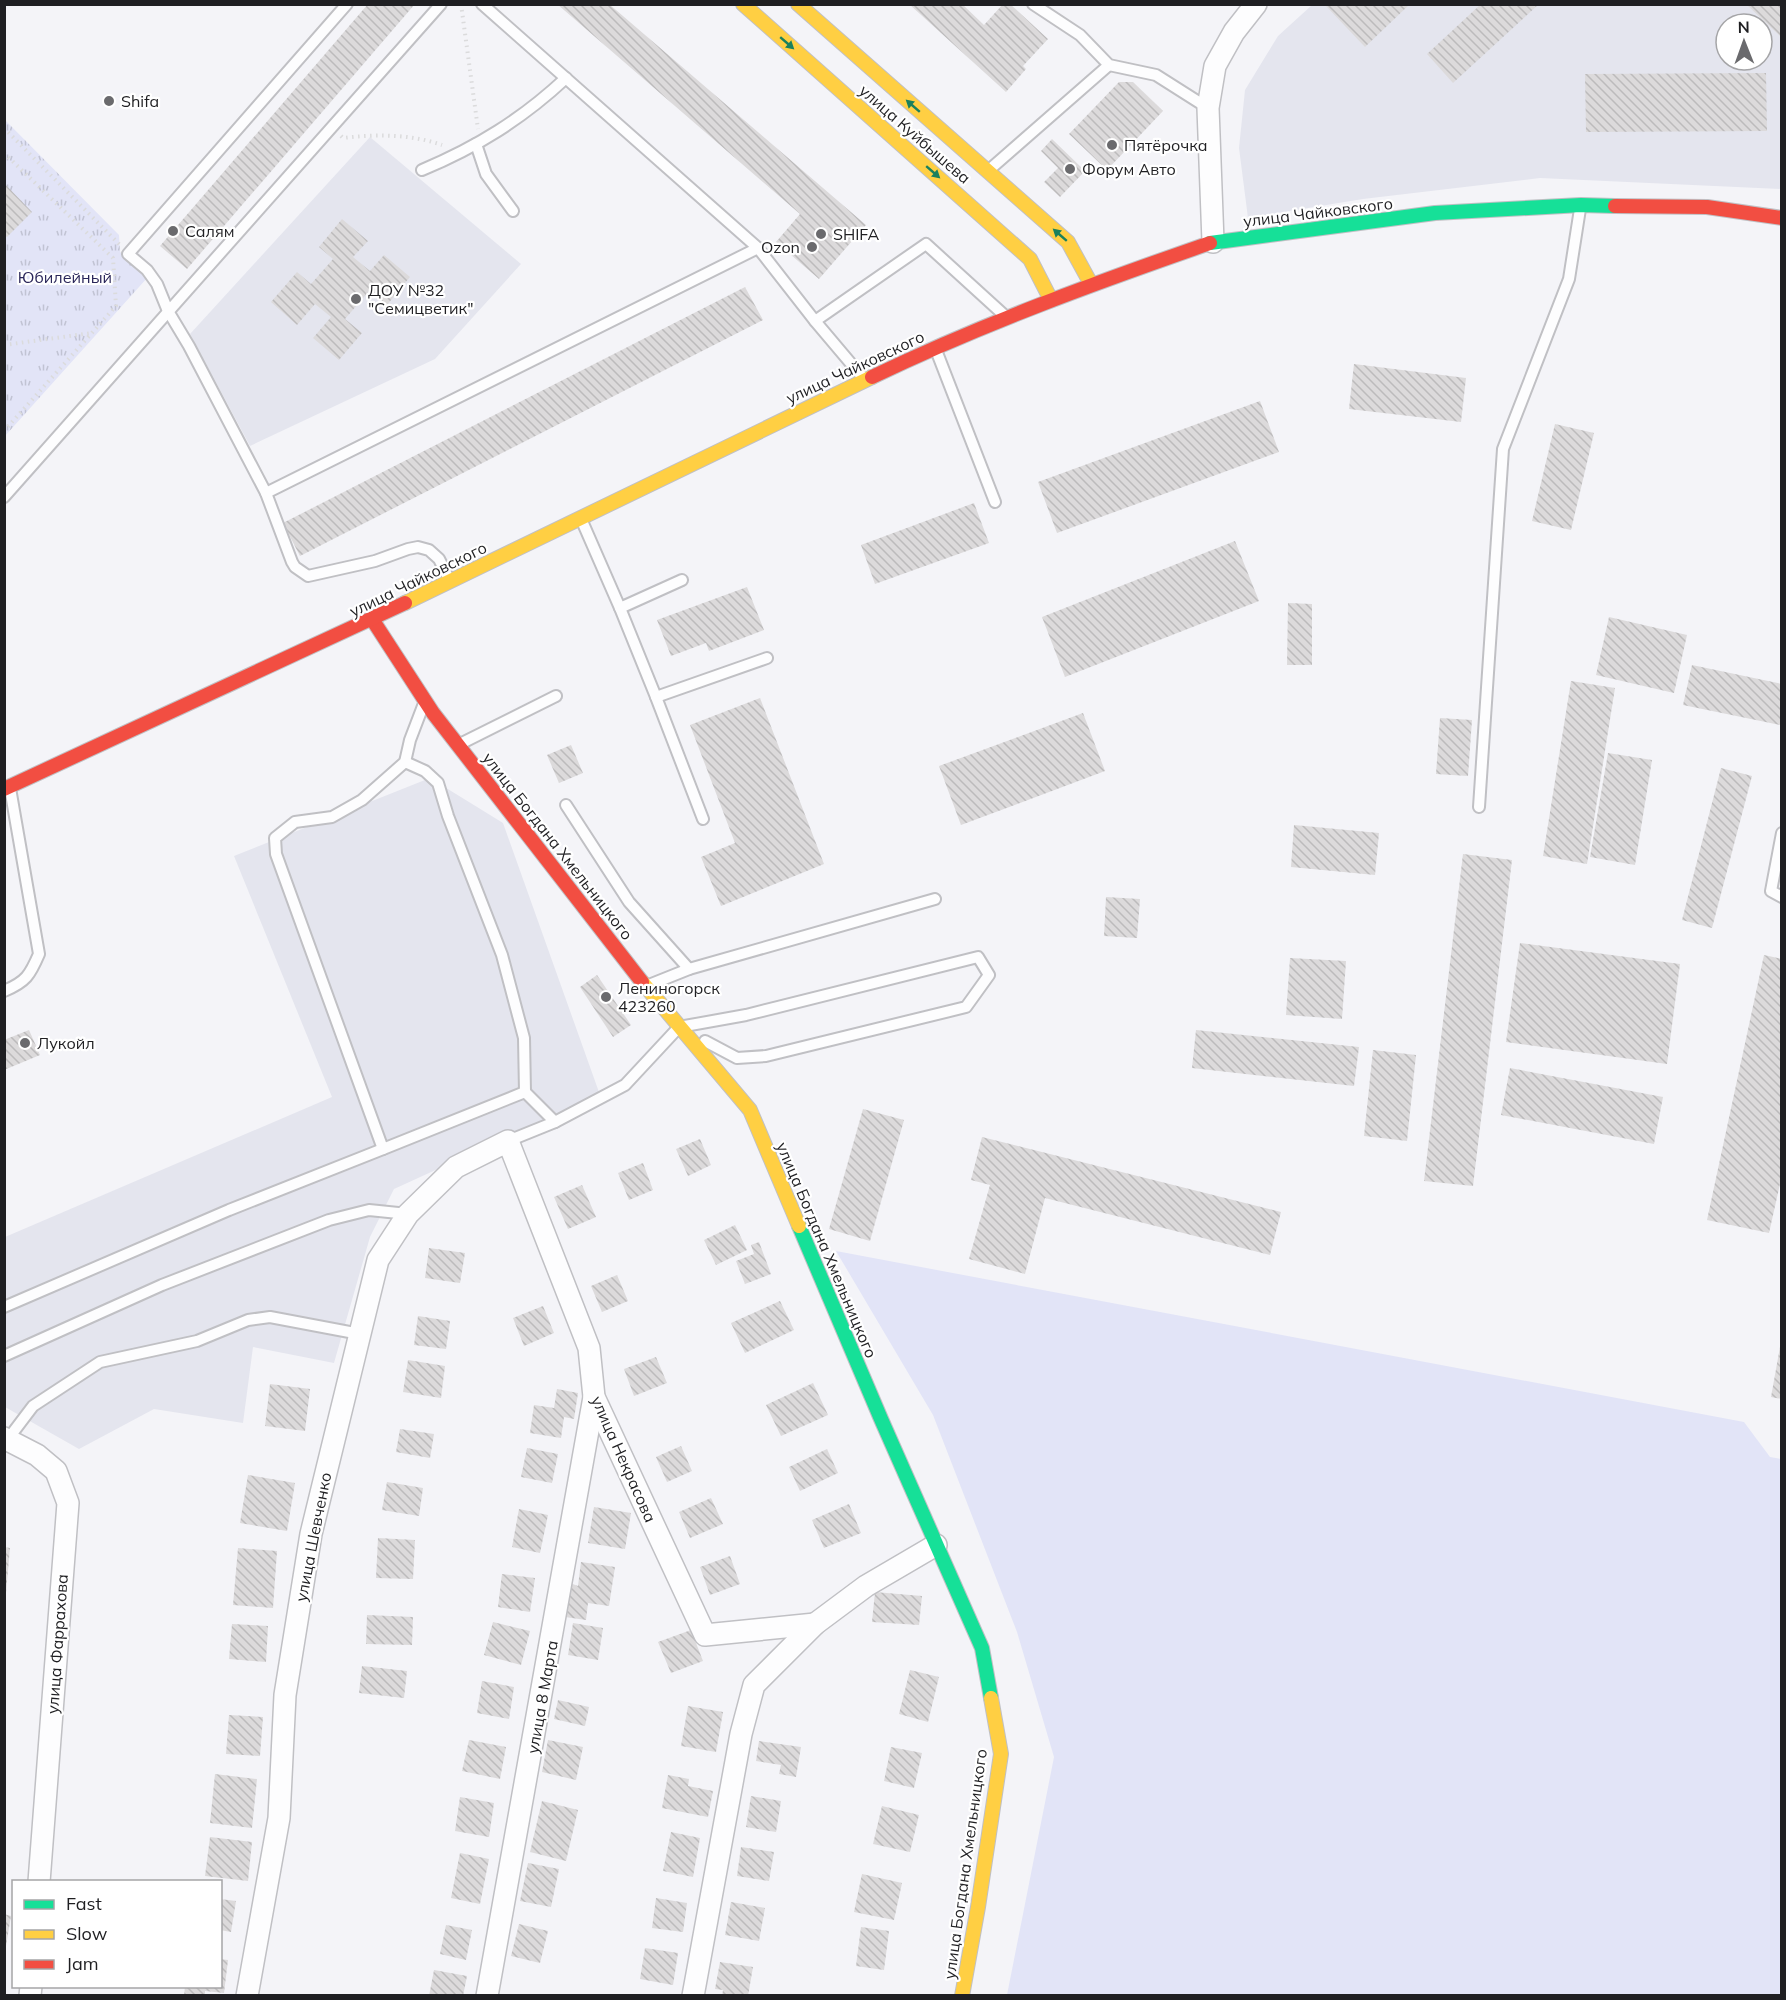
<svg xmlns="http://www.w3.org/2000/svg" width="1786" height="2000" viewBox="0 0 1786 2000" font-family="Mulish,sans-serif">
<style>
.built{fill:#e4e5ee;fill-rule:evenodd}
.grass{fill:url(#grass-tufts)}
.garden{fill:#e2e4f7}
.building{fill:url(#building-back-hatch)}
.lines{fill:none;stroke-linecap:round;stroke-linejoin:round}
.lane-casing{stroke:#c0c0c4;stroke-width:14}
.street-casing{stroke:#c0c0c4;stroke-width:24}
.fast-casing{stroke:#c0c0c4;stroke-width:16}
.slow-casing{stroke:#c0c0c4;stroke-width:16}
.jam-casing{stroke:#c0c0c4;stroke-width:16}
.path{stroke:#dbdbdc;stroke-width:4;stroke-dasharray:1.5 4.5;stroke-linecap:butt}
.lane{stroke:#fdfdfe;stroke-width:10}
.street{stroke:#fdfdfe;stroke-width:21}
.fast{stroke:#16e098;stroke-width:14}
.slow{stroke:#ffcf43;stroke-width:14}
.jam{stroke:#f24e42;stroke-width:14}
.oneway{fill:#1a805d}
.poi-dot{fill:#6a6a6d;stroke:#fff;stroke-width:2}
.labels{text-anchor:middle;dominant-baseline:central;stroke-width:4.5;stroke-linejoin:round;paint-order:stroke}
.poi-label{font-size:16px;fill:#1f1f22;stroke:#fff;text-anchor:start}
.street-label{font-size:16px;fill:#1f1f22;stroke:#fff}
.park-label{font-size:16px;fill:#2a2659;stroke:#fff}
</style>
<defs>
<pattern id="grass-tufts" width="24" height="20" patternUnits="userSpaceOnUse" patternTransform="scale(1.5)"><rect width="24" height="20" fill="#e2e4f7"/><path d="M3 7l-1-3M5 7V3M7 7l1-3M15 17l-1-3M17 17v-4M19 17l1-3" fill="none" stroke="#c1c3d3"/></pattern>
<pattern id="building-back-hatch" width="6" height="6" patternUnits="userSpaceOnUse" patternTransform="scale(1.5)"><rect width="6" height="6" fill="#dcdadb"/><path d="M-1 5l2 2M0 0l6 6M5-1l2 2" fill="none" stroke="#bcbbbc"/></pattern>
</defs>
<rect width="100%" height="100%" fill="#f4f4f8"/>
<!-- built -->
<g class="built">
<path d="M 1312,5 L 1781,5 L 1781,189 L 1540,178 L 1363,199 L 1248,218 L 1239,148 L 1245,90 L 1278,36 ZM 1726,24 L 1762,24 L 1762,60 L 1726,60 Z"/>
<path d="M 370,137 L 521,264 L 435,359 L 250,446 L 190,334 Z"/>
<path d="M 430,778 L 503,823 L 600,1095 L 394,1189 L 370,1237 L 334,1363 L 253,1347 L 243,1423 L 154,1409 L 79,1449 L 5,1407 L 5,1237 L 332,1097 L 234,856 Z"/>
</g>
<!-- grass -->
<path class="grass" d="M 5,120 L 119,235 L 120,252 L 148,277 L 5,436 Z"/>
<!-- garden -->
<path class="garden" d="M 836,1251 L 1744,1422 L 1770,1457 L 1781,1459 L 1781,1995 L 1007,1995 L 1054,1757 L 1017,1632 L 933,1415 Z"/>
<!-- building -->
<g class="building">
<path d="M 368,4 L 415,4 L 187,269 L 160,246 Z"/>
<path d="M 557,4 L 609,4 L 866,225 L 819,279 L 776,242 L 800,214 Z"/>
<path d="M 909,4 L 962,4 L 984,25 L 1003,4 L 1010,4 L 1048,39 L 1023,66 L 1026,69 L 1006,92 Z"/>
<path d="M 1328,4 L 1410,4 L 1365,47 L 1326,6 Z"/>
<path d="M 1481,4 L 1539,4 L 1453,83 L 1427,54 Z"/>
<path d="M 1746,4 L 1782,4 L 1782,38 Z"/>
<path d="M 1766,73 L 1767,131 L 1586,132 L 1585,74 Z"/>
<path d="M 1119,82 L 1133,82 L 1163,111 L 1107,170 L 1069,134 Z"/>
<path d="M 1052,139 L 1085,171 L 1060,197 L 1044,182 L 1058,168 L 1041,151 Z"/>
<path d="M 4,183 L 32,212 L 7,237 L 4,235 Z"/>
<path d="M 342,219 L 368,241 L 353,257 L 370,271 L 384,255 L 410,277 L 387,305 L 370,290 L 345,319 L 362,333 L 339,360 L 313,338 L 331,317 L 315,304 L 297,325 L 271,302 L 297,272 L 311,284 L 333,259 L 319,247 Z"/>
<path d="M 745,287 L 763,320 L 300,556 L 283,523 Z"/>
<path d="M 1354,364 L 1466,378 L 1461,422 L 1349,409 Z"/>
<path d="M 1260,401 L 1279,452 L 1057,533 L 1038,482 Z"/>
<path d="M 1555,424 L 1594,433 L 1571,530 L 1532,521 Z"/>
<path d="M 974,503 L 989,543 L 875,584 L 861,545 Z"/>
<path d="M 1235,541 L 1259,601 L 1065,677 L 1042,617 Z"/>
<path d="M 747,587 L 764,630 L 709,651 L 706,643 L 671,656 L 657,620 Z"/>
<path d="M 1288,603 L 1312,604 L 1312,665 L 1287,665 Z"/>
<path d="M 1609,617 L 1687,635 L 1674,693 L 1596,675 Z"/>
<path d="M 1692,665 L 1782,684 L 1780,725 L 1683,705 Z"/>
<path d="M 1571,681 L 1615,688 L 1587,864 L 1543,856 Z"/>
<path d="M 760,698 L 824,864 L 721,906 L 701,857 L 735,843 L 690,725 Z"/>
<path d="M 1083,713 L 1105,771 L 961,825 L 939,766 Z"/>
<path d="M 1440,718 L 1472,720 L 1468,776 L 1436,774 Z"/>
<path d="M 571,745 L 583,773 L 559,783 L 547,755 Z"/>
<path d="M 1608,753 L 1652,760 L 1635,865 L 1590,857 Z"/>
<path d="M 1721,768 L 1752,776 L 1712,928 L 1682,920 Z"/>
<path d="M 1294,825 L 1379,833 L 1375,875 L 1291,867 Z"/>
<path d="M 1463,854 L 1512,860 L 1473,1186 L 1424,1181 Z"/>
<path d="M 1106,897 L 1140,899 L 1137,938 L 1104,936 Z"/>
<path d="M 1520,943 L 1680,964 L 1667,1064 L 1506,1042 Z"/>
<path d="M 1764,955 L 1782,959 L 1782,1175 L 1769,1233 L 1707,1220 Z"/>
<path d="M 1290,958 L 1346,961 L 1342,1019 L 1286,1015 Z"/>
<path d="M 597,975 L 631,1025 L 613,1037 L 580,987 Z"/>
<path d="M 29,1030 L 40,1055 L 4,1070 L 4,1040 Z"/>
<path d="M 1196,1030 L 1359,1047 L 1354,1086 L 1192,1068 Z"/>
<path d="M 1373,1050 L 1416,1055 L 1407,1141 L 1364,1136 Z"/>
<path d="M 1510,1068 L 1663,1097 L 1654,1144 L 1501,1115 Z"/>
<path d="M 863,1109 L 904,1120 L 870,1241 L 829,1229 Z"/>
<path d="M 982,1137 L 1281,1212 L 1270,1255 L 1045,1198 L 1025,1274 L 969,1259 L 990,1185 L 971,1180 Z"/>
<path d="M 700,1139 L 711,1165 L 688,1176 L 676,1149 Z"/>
<path d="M 643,1163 L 653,1190 L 629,1200 L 618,1173 Z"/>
<path d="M 582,1185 L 596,1217 L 568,1229 L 554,1197 Z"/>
<path d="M 735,1225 L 747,1250 L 716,1265 L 704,1240 Z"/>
<path d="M 759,1242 L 771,1274 L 745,1284 L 736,1261 L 754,1254 L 751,1245 Z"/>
<path d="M 429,1248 L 465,1253 L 460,1283 L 425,1278 Z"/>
<path d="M 617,1275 L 628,1301 L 602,1312 L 591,1286 Z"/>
<path d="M 780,1301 L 794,1330 L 745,1353 L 731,1323 Z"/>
<path d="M 543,1306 L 554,1333 L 524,1346 L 513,1318 Z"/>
<path d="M 418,1316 L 450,1321 L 446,1349 L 414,1345 Z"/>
<path d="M 1780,1347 L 1782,1347 L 1782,1399 L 1771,1397 Z"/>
<path d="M 656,1357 L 667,1383 L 634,1396 L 624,1369 Z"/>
<path d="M 408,1360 L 445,1366 L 441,1398 L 403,1392 Z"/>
<path d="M 813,1383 L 828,1415 L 781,1436 L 766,1405 Z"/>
<path d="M 270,1384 L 310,1389 L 305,1431 L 265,1426 Z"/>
<path d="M 557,1389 L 578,1393 L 574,1419 L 564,1417 L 561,1438 L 530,1433 L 534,1405 L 554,1408 Z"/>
<path d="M 400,1429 L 434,1434 L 430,1458 L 396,1452 Z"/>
<path d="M 681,1446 L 692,1471 L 667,1482 L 656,1457 Z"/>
<path d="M 527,1448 L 558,1454 L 552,1483 L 521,1477 Z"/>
<path d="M 827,1449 L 838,1473 L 800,1491 L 789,1467 Z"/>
<path d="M 248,1475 L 295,1483 L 287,1531 L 240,1523 Z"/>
<path d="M 387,1482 L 423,1488 L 419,1516 L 382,1510 Z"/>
<path d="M 711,1498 L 723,1524 L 690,1538 L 679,1512 Z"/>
<path d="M 849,1504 L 861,1533 L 824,1548 L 812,1520 Z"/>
<path d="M 594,1507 L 631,1513 L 625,1549 L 588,1543 Z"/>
<path d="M 519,1509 L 548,1515 L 540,1553 L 512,1547 Z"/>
<path d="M 378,1538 L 415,1540 L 413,1579 L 376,1578 Z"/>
<path d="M 4,1547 L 10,1548 L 6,1593 L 4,1593 Z"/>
<path d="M 238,1548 L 277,1551 L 273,1608 L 233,1605 Z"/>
<path d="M 730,1556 L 740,1584 L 710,1595 L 700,1567 Z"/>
<path d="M 581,1562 L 615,1567 L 609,1606 L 588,1603 L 586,1620 L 565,1617 L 570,1583 L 578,1586 Z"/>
<path d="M 502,1574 L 535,1578 L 530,1612 L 498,1607 Z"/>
<path d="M 875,1592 L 922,1596 L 919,1625 L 872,1622 Z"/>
<path d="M 367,1615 L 413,1617 L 412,1645 L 366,1644 Z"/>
<path d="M 493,1622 L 530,1631 L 521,1665 L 484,1655 Z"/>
<path d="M 573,1623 L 603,1628 L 598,1660 L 568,1655 Z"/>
<path d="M 232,1624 L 268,1626 L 266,1662 L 229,1659 Z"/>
<path d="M 691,1630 L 703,1661 L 671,1673 L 658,1642 Z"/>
<path d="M 362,1666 L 407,1671 L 404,1698 L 359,1693 Z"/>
<path d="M 910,1670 L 939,1677 L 928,1722 L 899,1714 Z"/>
<path d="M 482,1681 L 514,1687 L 509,1719 L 477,1713 Z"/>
<path d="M 558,1700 L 589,1707 L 585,1726 L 554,1719 Z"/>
<path d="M 688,1706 L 723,1712 L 716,1752 L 681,1746 Z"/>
<path d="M 229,1715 L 263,1717 L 260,1756 L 226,1754 Z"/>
<path d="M 469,1740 L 506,1747 L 500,1779 L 462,1771 Z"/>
<path d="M 548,1740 L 583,1747 L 576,1780 L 542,1772 Z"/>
<path d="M 759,1741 L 801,1747 L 796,1777 L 779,1774 L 781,1765 L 756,1761 Z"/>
<path d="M 891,1747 L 922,1753 L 914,1788 L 884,1781 Z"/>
<path d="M 215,1774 L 257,1779 L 252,1828 L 210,1823 Z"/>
<path d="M 668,1775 L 689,1779 L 688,1786 L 713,1791 L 708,1817 L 662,1808 Z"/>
<path d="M 751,1796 L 781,1801 L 776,1832 L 746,1827 Z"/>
<path d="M 460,1797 L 494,1803 L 489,1837 L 455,1831 Z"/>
<path d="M 542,1801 L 578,1810 L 566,1861 L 530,1852 Z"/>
<path d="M 882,1806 L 919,1815 L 910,1852 L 873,1844 Z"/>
<path d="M 671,1832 L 700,1838 L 693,1877 L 663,1871 Z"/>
<path d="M 210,1837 L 252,1842 L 248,1881 L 205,1876 Z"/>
<path d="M 741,1847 L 774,1852 L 769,1881 L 737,1876 Z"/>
<path d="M 460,1853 L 489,1859 L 480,1904 L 451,1898 Z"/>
<path d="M 528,1863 L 559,1869 L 551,1907 L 520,1901 Z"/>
<path d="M 862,1874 L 902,1883 L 894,1920 L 854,1912 Z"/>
<path d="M 656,1898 L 687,1903 L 683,1932 L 652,1928 Z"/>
<path d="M 220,1899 L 236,1901 L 231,1932 L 220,1930 Z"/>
<path d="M 731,1902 L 765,1908 L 759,1941 L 725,1935 Z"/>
<path d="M 4,1914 L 11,1916 L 6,1946 L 4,1946 Z"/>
<path d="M 519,1924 L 548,1931 L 540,1963 L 511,1956 Z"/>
<path d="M 446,1925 L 472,1930 L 466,1960 L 440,1954 Z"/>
<path d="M 861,1927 L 889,1931 L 884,1970 L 856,1966 Z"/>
<path d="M 645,1948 L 678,1953 L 673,1985 L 640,1979 Z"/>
<path d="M 220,1959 L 228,1960 L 224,1993 L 205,1991 L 205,1996 L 184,1996 L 185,1986 L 220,1986 Z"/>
<path d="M 720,1962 L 753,1967 L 748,1996 L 722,1996 L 723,1990 L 715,1989 Z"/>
<path d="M 434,1970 L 467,1976 L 463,1996 L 429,1996 Z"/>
</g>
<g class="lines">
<!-- lane casing -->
<g class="lane-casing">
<g id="lane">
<path d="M 347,4 L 128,254 L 147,270 L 157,284 L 168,311 L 189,346 L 266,493 L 292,562 L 295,567 L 308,576 L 375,561 L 408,549 L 418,547 L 429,550 L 439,559 L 450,581"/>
<path d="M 482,4 L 758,248 L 815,321 L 864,379"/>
<path d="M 1033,4 L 1080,35 L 1109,65 L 1156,75 L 1208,108"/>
<path d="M 476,144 L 486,174 L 513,211"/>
<path d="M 422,170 C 477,147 522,119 566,78"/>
<path d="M 989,170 L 1109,65"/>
<path d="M 815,321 L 926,244 L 1004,315"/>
<path d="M 936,350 L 995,502"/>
<path d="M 266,493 L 758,248"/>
<path d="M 4,497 L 441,4"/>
<path d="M 582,521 L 620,608 L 682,580"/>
<path d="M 620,608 L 656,697 L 767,658"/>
<path d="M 656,697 L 703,819"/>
<path d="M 423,706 L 410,740 L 405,762 L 362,800 L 332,817 L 295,822 L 275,838 L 276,854 L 383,1149 L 525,1092 L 555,1122 L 625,1085 L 679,1027 L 746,1015 L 978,957 L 989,975 L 966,1007 L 766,1056 L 737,1058 L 705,1041"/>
<path d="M 458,745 L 556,696"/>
<path d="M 405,762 L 425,771 L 438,783 L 448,816 L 502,955 L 524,1038 L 525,1092"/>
<path d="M 566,805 L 629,902 L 689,969"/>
<path d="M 1479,807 L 1503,449 L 1569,279 L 1580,209"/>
<path d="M 1782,833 L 1771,891 L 1782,897"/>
<path d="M 649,985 L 689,969 L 935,899"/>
<path d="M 4,991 C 26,982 30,975 39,954 L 10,788"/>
<path d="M 508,1141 L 555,1122"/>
<path d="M 4,1307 L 229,1210 L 383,1149"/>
<path d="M 4,1356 L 162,1285 L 329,1220 L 369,1210 L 408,1214"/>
<path d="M 8,1439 L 33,1406 L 100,1362 L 197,1341 L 248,1320 L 270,1317 L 360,1334"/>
</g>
</g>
<!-- street casing -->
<g class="street-casing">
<g id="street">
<path d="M 1213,242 L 1208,108 L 1215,66 L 1234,32 L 1256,4"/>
<path d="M 4,1438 L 37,1455 L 56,1471 L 68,1503 L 39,1882"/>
<path d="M 30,1996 L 31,1986"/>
<path d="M 247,1996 L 279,1818 L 285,1695 L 311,1534 L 378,1260 L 408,1214 L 456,1167 L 508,1141 L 589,1348 L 594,1397 L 705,1635 L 815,1624"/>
<path d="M 487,1996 L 594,1397"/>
<path d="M 693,1996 L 741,1734 L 754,1685 L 815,1624 L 866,1586 L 936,1545"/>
</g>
</g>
<!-- fast casing -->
<g class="fast-casing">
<g id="fast">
<path d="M 1210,243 L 1435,213 L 1581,205 L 1615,206"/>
<path d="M 799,1226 L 881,1419 L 982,1648 L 991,1698"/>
</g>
</g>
<!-- slow casing -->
<g class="slow-casing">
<g id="slow">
<path d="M 743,4 L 1030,259 L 1051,300"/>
<path d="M 798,4 L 1068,242 L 1091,284"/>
<path d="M 405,603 L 872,377"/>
<path d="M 642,982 L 750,1110 L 799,1226"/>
<path d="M 962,1996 L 978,1907 L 1001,1754 L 991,1698"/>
</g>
</g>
<!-- jam casing -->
<g class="jam-casing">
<g id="jam">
<path d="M 1615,206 L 1707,207 L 1782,218"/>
<path d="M 872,377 C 982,324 1095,283 1210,243"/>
<path d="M 372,619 L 433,713 L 642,982"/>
<path d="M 4,789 L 405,603"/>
</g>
</g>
<!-- path -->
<g class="path">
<path d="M 461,4 L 478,129"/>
<path d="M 4,128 L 120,245"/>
<path d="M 341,136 L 343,138 C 376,134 411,134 442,145"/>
<path d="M 4,153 L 113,258 L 116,306 L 4,431"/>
<path d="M 4,345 L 92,333"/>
</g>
<!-- lane -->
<use href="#lane" class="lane"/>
<!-- street -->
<use href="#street" class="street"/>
<!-- fast -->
<use href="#fast" class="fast"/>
<!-- slow -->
<use href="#slow" class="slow"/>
<!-- jam -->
<use href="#jam" class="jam"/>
</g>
<!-- one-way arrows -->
<defs><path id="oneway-solid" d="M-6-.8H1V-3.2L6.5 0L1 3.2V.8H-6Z" transform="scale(1.5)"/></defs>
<g class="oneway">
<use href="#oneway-solid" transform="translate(787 43) rotate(41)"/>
<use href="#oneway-solid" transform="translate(913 106) rotate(-139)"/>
<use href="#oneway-solid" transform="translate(933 172) rotate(41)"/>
<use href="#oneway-solid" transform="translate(1060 235) rotate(-139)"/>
</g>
<!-- markers -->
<g class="poi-dot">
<circle cx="109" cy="101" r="6"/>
<circle cx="1112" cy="145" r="6"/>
<circle cx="1070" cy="169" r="6"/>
<circle cx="173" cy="231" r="6"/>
<circle cx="821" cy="234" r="6"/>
<circle cx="812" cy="247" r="6"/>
<circle cx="356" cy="299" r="6"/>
<circle cx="606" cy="997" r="6"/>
<circle cx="25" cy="1043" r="6"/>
</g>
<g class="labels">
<!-- poi labels -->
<g class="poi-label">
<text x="121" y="101">Shifa</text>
<text x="1124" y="145">Пятёрочка</text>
<text x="1082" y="169">Форум Авто</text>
<text x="185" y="231">Салям</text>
<text x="833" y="234">SHIFA</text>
<text x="800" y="247" text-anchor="end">Ozon</text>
<text x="368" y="290">ДОУ №32<tspan x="368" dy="18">"Семицветик"</tspan></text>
<text x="618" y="988">Лениногорск<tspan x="618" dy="18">423260</tspan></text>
<text x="37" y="1043">Лукойл</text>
</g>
<!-- street labels -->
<g class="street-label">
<text transform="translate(915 134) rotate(41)">улица Куйбышева</text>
<text transform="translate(1318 212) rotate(-7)">улица Чайковского</text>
<text transform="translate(855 367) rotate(-25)">улица Чайковского</text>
<text transform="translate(418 579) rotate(-26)">улица Чайковского</text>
<text transform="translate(558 846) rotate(52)">улица Богдана Хмельницкого</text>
<text transform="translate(827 1250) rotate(67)">улица Богдана Хмельницкого</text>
<text transform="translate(624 1459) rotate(66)">улица Некрасова</text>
<text transform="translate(313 1537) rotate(-79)">улица Шевченко</text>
<text transform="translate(57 1644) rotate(-86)">улица Фаррахова</text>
<text transform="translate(542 1697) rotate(-80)">улица 8 Марта</text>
<text transform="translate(965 1864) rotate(-82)">улица Богдана Хмельницкого</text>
</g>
<!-- park labels -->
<g class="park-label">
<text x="65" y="277">Юбилейный</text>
</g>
</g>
<!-- border -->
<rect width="1786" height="2000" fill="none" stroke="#1f1f22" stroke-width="12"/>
<!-- legend -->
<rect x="12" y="1880" width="210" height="108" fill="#ffffff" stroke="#a5a5a7" stroke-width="1.5"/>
<rect x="24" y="1900" width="30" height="9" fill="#16e098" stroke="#a5a5a7" stroke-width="1.5"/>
<text x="66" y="1910" font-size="18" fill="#1f1f22">Fast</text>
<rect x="24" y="1930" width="30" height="9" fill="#ffcf43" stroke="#a5a5a7" stroke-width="1.5"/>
<text x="66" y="1940" font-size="18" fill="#1f1f22">Slow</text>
<rect x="24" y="1960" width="30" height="9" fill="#f24e42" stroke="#a5a5a7" stroke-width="1.5"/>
<text x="66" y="1970" font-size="18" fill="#1f1f22">Jam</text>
<!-- north arrow -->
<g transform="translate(1744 42) rotate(359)"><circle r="28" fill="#ffffff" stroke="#a5a5a7" stroke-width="1.5"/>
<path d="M0-4.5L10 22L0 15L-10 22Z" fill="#6a6a6d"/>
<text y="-9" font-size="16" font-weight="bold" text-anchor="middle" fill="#1f1f22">N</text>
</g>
</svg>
